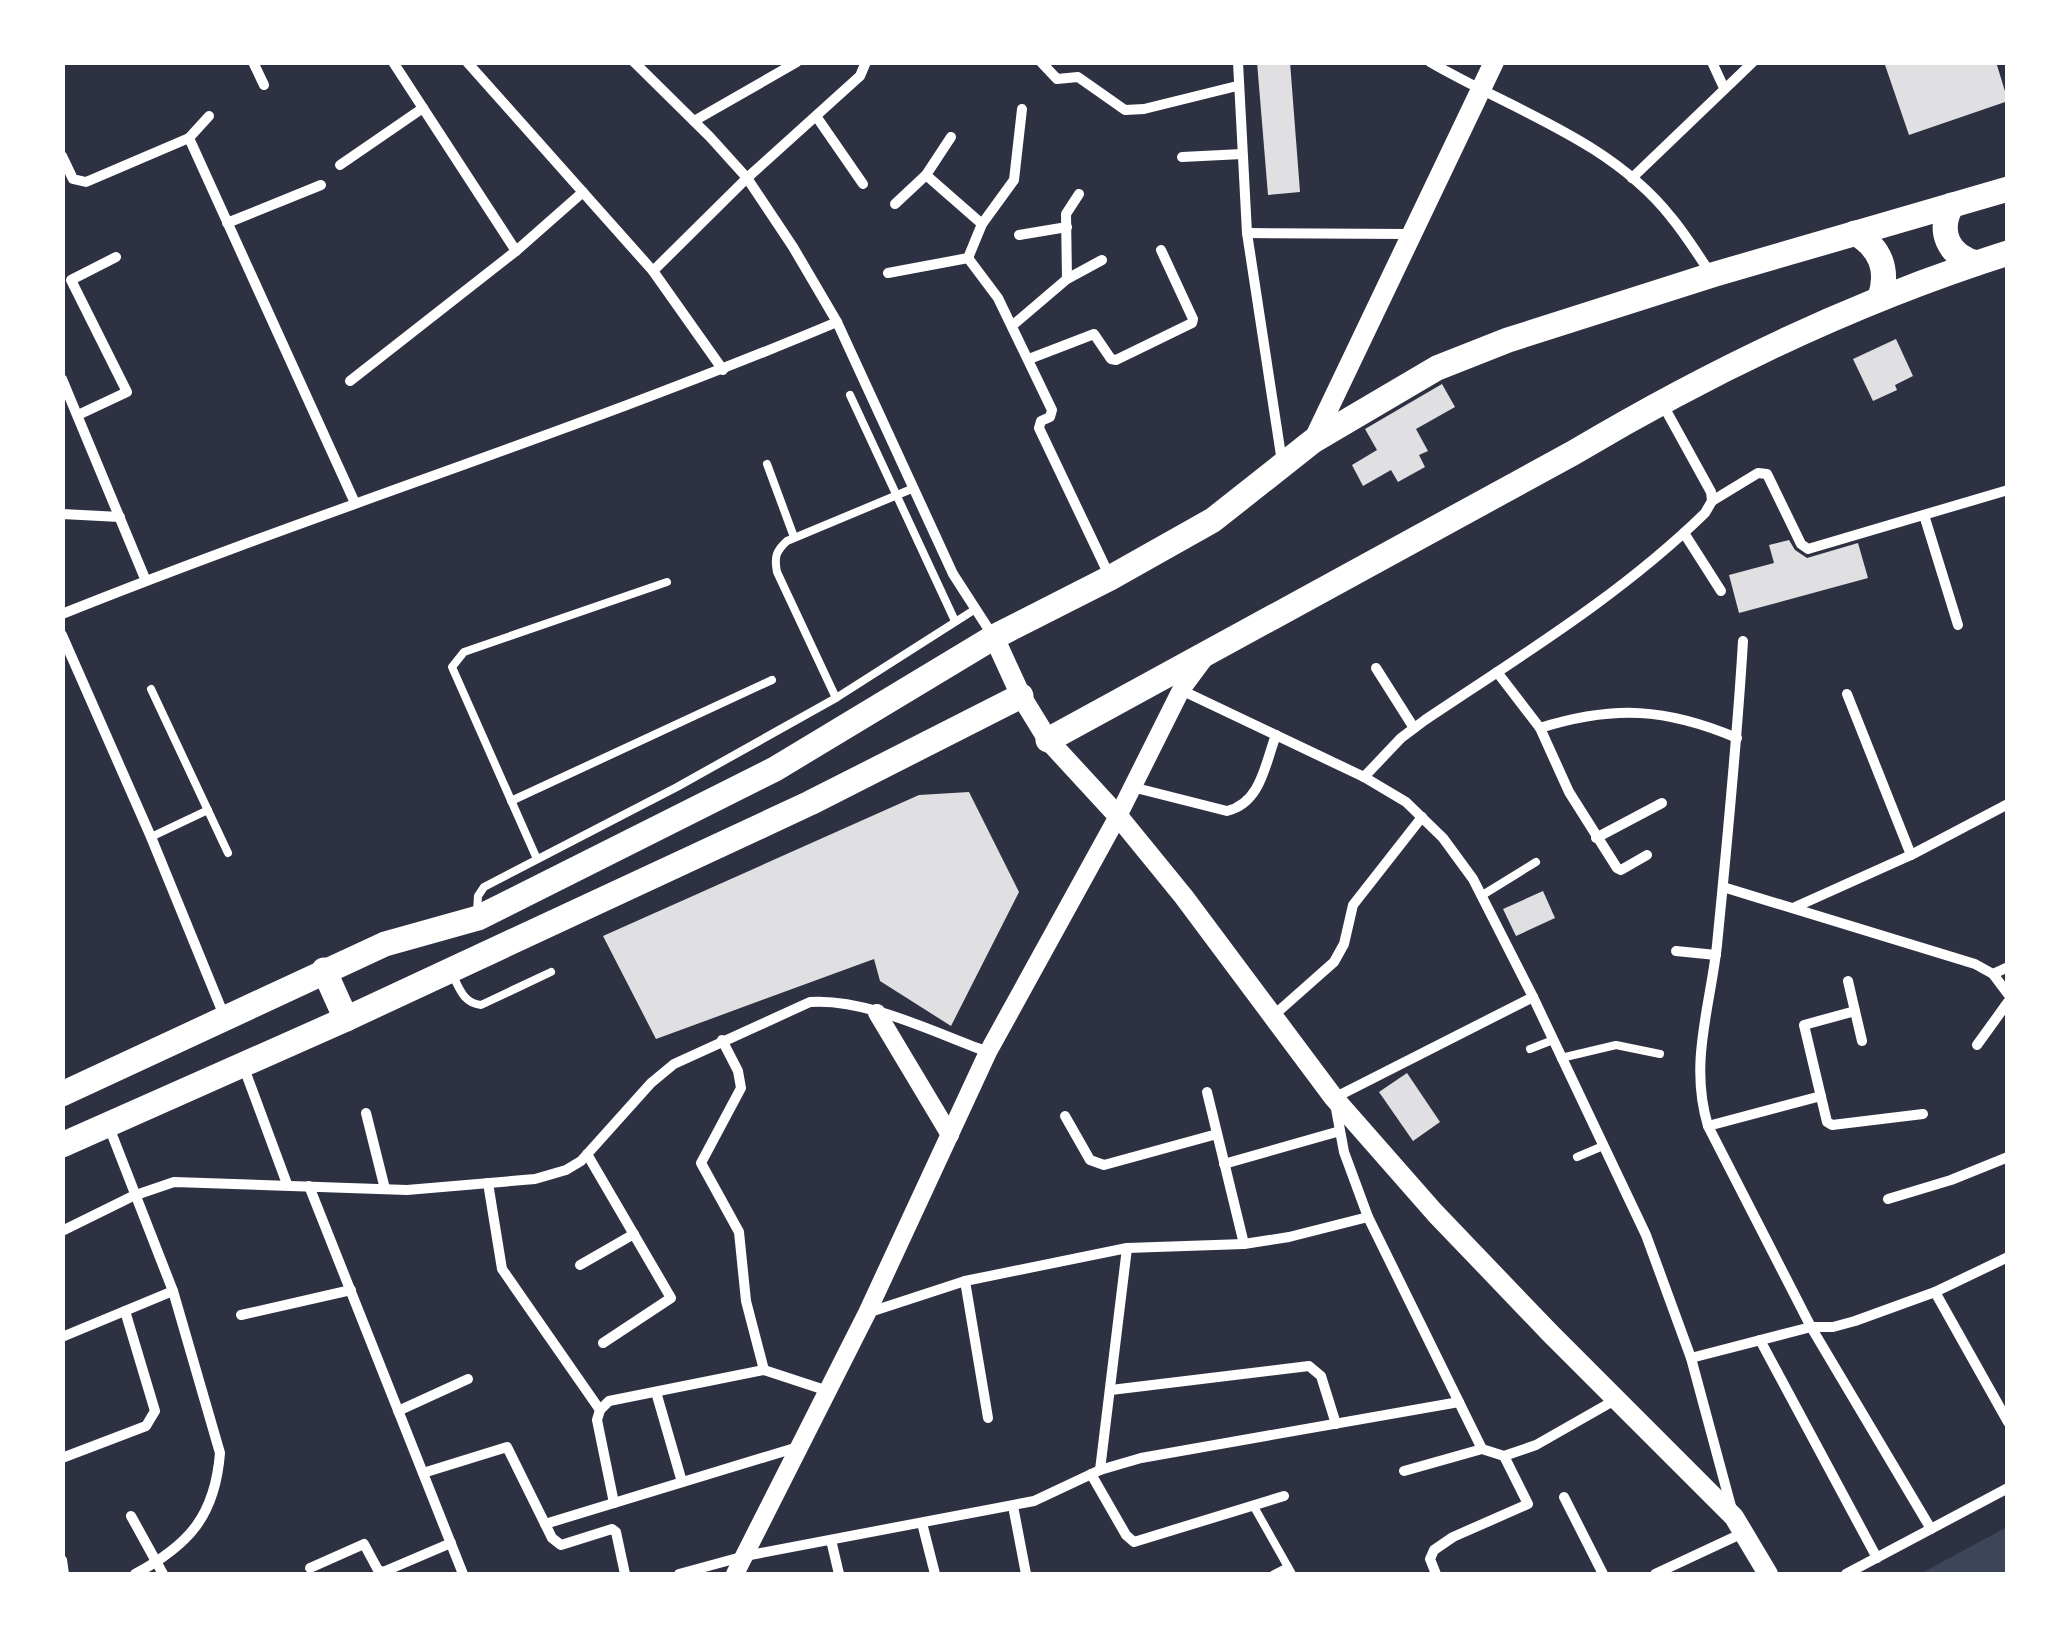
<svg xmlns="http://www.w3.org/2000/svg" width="2070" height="1637" viewBox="0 0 2070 1637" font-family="'Work Sans',sans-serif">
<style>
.green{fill:#3c4559}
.building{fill:#e0e0e3}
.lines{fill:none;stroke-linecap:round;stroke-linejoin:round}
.service{stroke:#fff;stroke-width:8}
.minor{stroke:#fff;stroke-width:10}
.tertiary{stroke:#fff;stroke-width:18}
.secondary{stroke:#fff;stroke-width:20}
.primary{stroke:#fff;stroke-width:25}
</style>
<rect width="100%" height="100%" fill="#2d3142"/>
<!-- green -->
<path class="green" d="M 2007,1527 L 2007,1574 L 1920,1574 Z"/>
<!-- building -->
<g class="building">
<path d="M 1257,62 L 1290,62 L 1300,192 L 1268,195 Z"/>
<path d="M 1884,62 L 1996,62 L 2008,101 L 1909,135 Z"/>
<path d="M 1896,339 L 1913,376 L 1895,385 L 1897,390 L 1873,401 L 1853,359 Z"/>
<path d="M 1442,384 L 1455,407 L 1416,429 L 1428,451 L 1419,455 L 1425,467 L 1398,482 L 1391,470 L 1363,486 L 1352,465 L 1377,450 L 1365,429 Z"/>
<path d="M 1789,540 L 1795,550 L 1807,558 L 1858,543 L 1868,578 L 1739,613 L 1729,575 L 1774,563 L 1769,545 Z"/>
<path d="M 969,792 L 1019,892 L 951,1026 L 880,981 L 874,959 L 656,1039 L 603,936 L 919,795 Z"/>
<path d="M 1543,891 L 1555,918 L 1516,936 L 1503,909 Z"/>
<path d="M 1407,1073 L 1440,1122 L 1413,1141 L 1379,1092 Z"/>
</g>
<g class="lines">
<!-- service -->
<g class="service">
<path d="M 850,395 L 955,621"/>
<path d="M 767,464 L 794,537"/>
<path d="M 151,689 L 228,853"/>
<path d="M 836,698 L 777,572 C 774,557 776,551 787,541 L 914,488"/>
<path d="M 511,801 L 772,680"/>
<path d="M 151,837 L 208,810"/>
<path d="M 537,859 L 452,667 L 464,652 L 667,582"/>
<path d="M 1481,896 L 1536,862"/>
<path d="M 477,912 L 478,896 L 484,887 L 677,787 L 836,698 L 974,610"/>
<path d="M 453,976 C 460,990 464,1003 481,1005 L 551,972"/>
<path d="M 1530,1049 L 1553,1040"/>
<path d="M 1561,1058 L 1616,1045 L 1660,1054"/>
<path d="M 1577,1157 L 1603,1146"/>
<path d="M 1253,1505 L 1292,1574"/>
<path d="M 1274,1574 L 1288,1567"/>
</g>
<!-- minor -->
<g class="minor">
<path d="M 253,62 L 264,85"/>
<path d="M 393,62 L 516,251"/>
<path d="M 467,62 L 653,271 L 723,370"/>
<path d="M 634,62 L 710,137 L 747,178 L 793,247 L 837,322 L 953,574 L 993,636"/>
<path d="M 1041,62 L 1057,79 L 1078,77 L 1125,110 L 1144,109 L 1237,86"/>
<path d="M 1238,62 L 1247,233 L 1282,462"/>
<path d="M 1430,62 C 1512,110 1610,140 1671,217 C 1686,235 1698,255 1711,274"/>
<path d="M 1712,62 L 1724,88"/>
<path d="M 816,116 L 863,184"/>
<path d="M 694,121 L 797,62"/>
<path d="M 189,138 L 355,503"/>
<path d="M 62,156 L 73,179 L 86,182 L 189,138 L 209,116"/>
<path d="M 1182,157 L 1242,154"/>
<path d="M 340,165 L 423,108"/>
<path d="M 926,175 L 982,224"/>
<path d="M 1632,178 L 1753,62"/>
<path d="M 895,204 L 926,175 L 951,137"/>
<path d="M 227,223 L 321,185"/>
<path d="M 1247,233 L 1409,234"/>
<path d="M 1019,235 L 1067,227"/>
<path d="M 968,258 L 998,298 L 1052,410 L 1050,417 L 1041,421 L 1039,428 L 1110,577"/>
<path d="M 653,271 L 747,178 L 860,76 L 866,62"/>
<path d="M 888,273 L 968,258 L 982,224 L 1014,180 L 1022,109"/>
<path d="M 1067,279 L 1066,214 L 1079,194"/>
<path d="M 1013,325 L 1067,279 L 1102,260"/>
<path d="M 1029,359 L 1094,334 L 1111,359 L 1116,360 L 1192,323 L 1193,319 L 1161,250"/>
<path d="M 62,379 L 146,581"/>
<path d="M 350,381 L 516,251 L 583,192"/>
<path d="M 78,415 L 127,392 L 71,280 L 116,257"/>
<path d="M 1712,501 L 1758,473 L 1767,474 L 1801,544 L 1808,549 L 2008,490"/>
<path d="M 62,514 L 120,517"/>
<path d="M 1924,515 L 1958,625"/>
<path d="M 1684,533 L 1721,591"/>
<path d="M 62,614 C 319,511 583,429 837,322"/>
<path d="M 62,635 L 151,837 L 225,1018"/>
<path d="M 1743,641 C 1737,743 1727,844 1717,945 C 1710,1008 1689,1063 1708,1126 L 1811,1327 L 1931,1529"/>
<path d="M 1376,668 L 1414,728"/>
<path d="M 1497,672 L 1540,728 L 1569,792 L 1617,868 L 1621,870 L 1647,855"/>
<path d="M 1181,690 L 1364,777 L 1406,802 L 1443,838 L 1473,879 L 1533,997 L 1646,1235 L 1691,1358 L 1732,1510"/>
<path d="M 1847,694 L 1911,855"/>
<path d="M 1540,728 C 1614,705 1666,708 1737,738"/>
<path d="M 1364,777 L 1401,738 L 1425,720 C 1522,655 1621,595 1705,513 L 1712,501 L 1711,492 L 1663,405"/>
<path d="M 1132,787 L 1227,811 C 1261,803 1265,764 1276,735"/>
<path d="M 1596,838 L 1662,803"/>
<path d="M 1723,887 L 1975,964 L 1993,974 L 2008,994"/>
<path d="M 1793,908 L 1911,855 L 2008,804"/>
<path d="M 1676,951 L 1716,955"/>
<path d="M 1993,974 L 2008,967"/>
<path d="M 1848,981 L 1862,1041"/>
<path d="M 1855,1011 L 1804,1025 L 1827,1122 L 1832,1125 L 1923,1114"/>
<path d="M 1273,1016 L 1334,962 L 1344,944 L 1353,905 L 1422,817"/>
<path d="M 722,1040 L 738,1071 L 741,1088 L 701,1163 L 739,1232 L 746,1301 L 764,1370"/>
<path d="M 1977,1045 L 2008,1002"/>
<path d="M 244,1068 L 287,1184"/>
<path d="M 1207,1092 L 1244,1244"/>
<path d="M 366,1113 L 385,1189"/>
<path d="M 1065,1116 L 1090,1160 L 1104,1165 L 1217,1134"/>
<path d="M 1708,1126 L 1821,1096"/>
<path d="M 109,1127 L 173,1291 L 220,1453 C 215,1516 189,1545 135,1574"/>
<path d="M 587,1154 L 671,1298 L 603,1343"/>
<path d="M 1224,1164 L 1340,1131"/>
<path d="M 488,1183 L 502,1269 L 600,1410"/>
<path d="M 309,1186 L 463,1574"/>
<path d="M 1888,1199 L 1951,1180 L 2008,1157"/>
<path d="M 62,1231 L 133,1196 L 174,1182 L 407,1190 L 535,1179 L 566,1170 L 581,1161 L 651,1083 L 674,1064 L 810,1002 C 866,998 935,1033 988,1052"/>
<path d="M 580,1265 L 634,1234"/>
<path d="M 965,1281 L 988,1418"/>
<path d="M 1935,1292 L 2008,1422"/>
<path d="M 867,1313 L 965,1281 L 1127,1248 L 1244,1244 L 1289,1237 L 1368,1217"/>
<path d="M 241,1315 L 351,1290"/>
<path d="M 62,1337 L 173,1291"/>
<path d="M 1760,1340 L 1877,1558"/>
<path d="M 1691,1358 L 1811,1327 L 1833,1327 L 1855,1321 L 1935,1292 L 2008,1257"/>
<path d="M 1111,1390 L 1309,1366 L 1321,1376 L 1336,1424"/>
<path d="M 656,1392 L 682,1482"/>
<path d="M 398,1411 L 468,1379"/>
<path d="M 1482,1449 L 1368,1217 L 1344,1152 L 1334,1098 L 1533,997"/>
<path d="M 62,1458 L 146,1426 L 155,1411 L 125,1311"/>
<path d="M 1100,1470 L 1127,1248"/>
<path d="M 1404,1471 L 1482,1449 L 1504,1456 L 1536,1445 L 1615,1400"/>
<path d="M 423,1473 L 507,1447 L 552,1538 L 561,1545 L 612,1529 L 616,1532 L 625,1574"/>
<path d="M 1091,1474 L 1126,1535 L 1134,1542 L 1284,1496"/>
<path d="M 1564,1497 L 1603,1574"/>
<path d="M 614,1503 L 597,1420 L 600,1410 L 609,1401 L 764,1370 L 828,1391"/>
<path d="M 1013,1506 L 1026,1574"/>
<path d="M 131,1516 L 163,1574"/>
<path d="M 922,1523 L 935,1574"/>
<path d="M 545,1524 L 798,1447"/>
<path d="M 831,1540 L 839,1574"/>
<path d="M 62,1560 L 64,1574"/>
<path d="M 310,1568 L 364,1544 L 378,1570 L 383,1572 L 451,1543"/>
<path d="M 679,1574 L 745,1556 L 1034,1501 L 1100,1470 L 1141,1458 L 1459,1402"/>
<path d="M 1436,1574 L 1430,1559 L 1434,1550 L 1453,1537 L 1528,1504 L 1504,1456"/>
<path d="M 1655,1574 L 1745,1532"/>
<path d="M 1846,1574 L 2008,1488"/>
</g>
<!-- tertiary -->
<g class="tertiary">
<path d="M 877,1013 L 950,1135"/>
<path d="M 735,1574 L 867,1313 L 988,1052 L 1118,816 L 1181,690 L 1204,659"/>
</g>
<!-- secondary -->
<g class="secondary">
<path d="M 1313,441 L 1494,62"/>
<path d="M 994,637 L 1021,696 L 1048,740 L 1118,816 L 1184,897 L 1334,1098 L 1435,1213 L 1550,1333 L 1734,1517 L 1768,1574"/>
</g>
<!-- primary -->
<g class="primary">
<path d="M 1952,205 C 1937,231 1948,256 1977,263"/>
<path d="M 1855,233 C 1881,248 1889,270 1880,298"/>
<path d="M 1048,740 L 1573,453 C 1709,372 1856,301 2008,253"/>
<path d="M 324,970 L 346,1019"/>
<path d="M 62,1094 L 385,944 L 478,918 L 775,769 L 994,637 L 1110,578 L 1213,520 L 1313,441 L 1437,368 L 1508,340 L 1712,275 L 2008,189"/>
<path d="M 62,1145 L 346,1019 L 810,803 L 1021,696"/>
</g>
</g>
<!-- border -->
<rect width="2070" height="1637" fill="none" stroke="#ffffff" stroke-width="130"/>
</svg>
